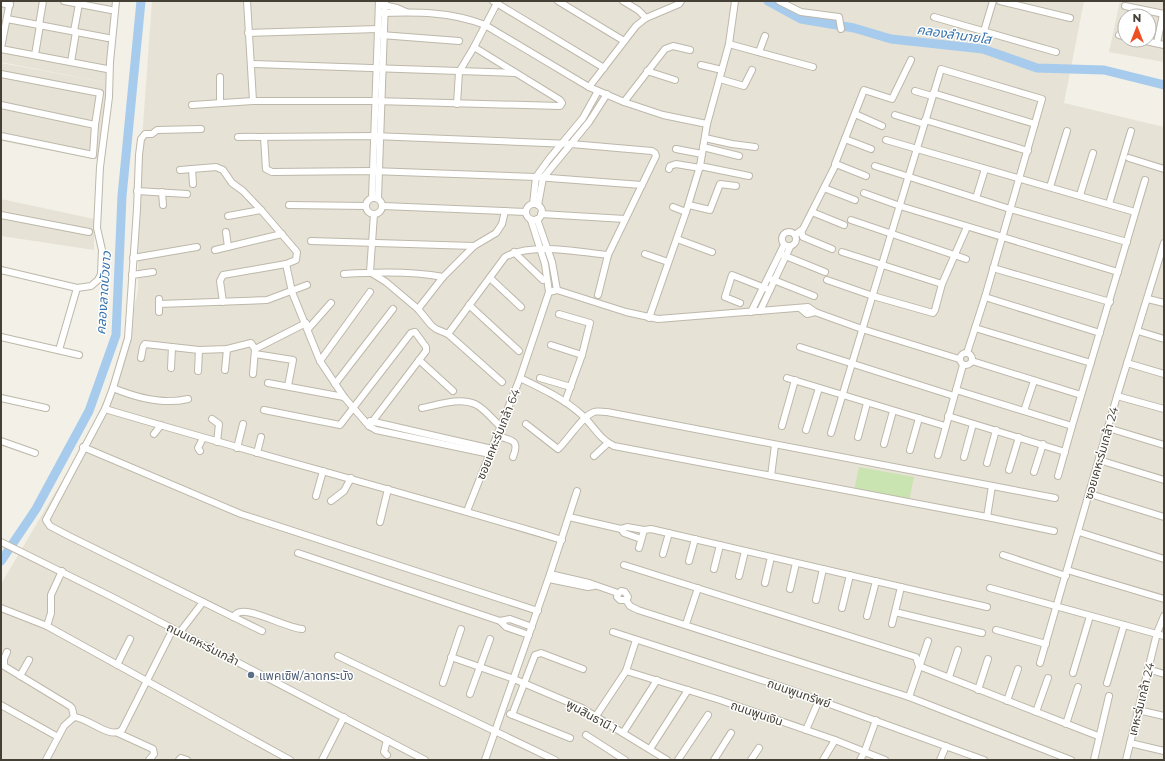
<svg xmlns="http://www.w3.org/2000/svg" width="1165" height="761" viewBox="0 0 1165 761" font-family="Montserrat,'Noto Sans Thai',sans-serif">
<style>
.residential{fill:#e6e2d5;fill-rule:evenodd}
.green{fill:#cae4b1}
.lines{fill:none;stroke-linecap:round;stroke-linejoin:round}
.river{stroke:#a6cbec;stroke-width:9}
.minor-casing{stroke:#bdb8aa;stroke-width:8}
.minor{stroke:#fff;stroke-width:6}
.service-dot{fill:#5c6f8a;stroke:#fff;stroke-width:1.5}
.labels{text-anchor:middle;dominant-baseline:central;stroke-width:3;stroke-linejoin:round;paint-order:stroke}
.street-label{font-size:12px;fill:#454036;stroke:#fff}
.service-label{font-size:12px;fill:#4e5e75;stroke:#fff;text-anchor:start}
.water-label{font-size:13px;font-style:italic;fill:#3571ab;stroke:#fff}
</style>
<rect width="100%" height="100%" fill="#f2f0e7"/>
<!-- residential -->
<g class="residential">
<path d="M 1,1 L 116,1 L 108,83 L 1,62 Z"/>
<path d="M 152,1 L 1084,1 L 1064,103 L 1164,127 L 1164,760 L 1,760 L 1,584 L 91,432 L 119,373 L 138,291 L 139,181 Z"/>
<path d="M 1120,1 L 1164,1 L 1164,62 L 1109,52 ZM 1125,16 L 1149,16 L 1149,40 L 1125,40 Z"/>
<path d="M 1,63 L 108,83 L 100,160 L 1,141 Z"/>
<path d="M 1,199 L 94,219 L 94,250 L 1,236 Z"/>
</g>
<!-- green -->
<path class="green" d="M 859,467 L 914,477 L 909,501 L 854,491 Z"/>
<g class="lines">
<!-- river -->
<g class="river">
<path d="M 768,1 L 801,19 L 854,28 L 891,39 L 983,49 L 1037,68 L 1104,70 L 1164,85"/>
<path d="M 1,561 L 36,509 L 89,411 L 116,335 L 122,196 L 141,1"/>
</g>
<!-- minor casing -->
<g class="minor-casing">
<g id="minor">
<path d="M 64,1 L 111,10"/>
<path d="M 247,1 L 253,101"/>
<path d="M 493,1 L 604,68"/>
<path d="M 558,1 L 624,41"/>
<path d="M 623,1 L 638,10 L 646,18"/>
<path d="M 779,1 L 801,12 L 839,17 L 841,29"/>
<path d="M 1000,1 L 1070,18"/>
<path d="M 1,3 L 10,5"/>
<path d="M 383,5 L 397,8 L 406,12"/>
<path d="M 1125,6 L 1164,14"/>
<path d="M 379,13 C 416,12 450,11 485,25 L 589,87 L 624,102 L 663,115 L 707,124"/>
<path d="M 934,17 L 1056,52"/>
<path d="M 7,19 L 108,38"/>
<path d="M 39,25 L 43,1"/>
<path d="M 74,31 L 79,4"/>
<path d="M 984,31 L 993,1"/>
<path d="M 248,33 L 378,29"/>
<path d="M 381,35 L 459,41"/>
<path d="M 1119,35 L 1125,37"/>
<path d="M 1141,40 L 1164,45"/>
<path d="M 1157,43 L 1163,14"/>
<path d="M 729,44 L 813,67"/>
<path d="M 1,48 L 10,1"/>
<path d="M 1,49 L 107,69"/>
<path d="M 759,52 L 765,36"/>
<path d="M 35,55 L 40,25"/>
<path d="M 71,62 L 76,32"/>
<path d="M 251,64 L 514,73"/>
<path d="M 701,65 L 722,70"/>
<path d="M 647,71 L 675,80"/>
<path d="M 1,74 L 100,93 L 95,125"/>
<path d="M 720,79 L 744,86 L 752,70"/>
<path d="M 589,87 L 636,26 L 646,18 L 679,4 L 681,1"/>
<path d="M 915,91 L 932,96"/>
<path d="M 933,93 L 1035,124"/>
<path d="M 624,102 L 665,49 L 673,46 L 690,50"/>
<path d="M 220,103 L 220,77"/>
<path d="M 457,104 L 459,72 L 474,47"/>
<path d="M 1,105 L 95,125 L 93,155 L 1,136"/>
<path d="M 192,105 L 253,101 L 375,101 L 560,106 L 562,103 L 560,100 L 474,47 L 498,1"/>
<path d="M 855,114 L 882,126"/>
<path d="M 895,115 L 924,124"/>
<path d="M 925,120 L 1028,151"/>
<path d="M 201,129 L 157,130 L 152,134 L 145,134 L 141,139 L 139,155 L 137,209 L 128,338 L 113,388 L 105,409 L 46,520 L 50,526 L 69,536 L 262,631"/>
<path d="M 238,137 L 374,136 L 571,144 L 652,151 L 655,153 L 656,156 L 608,255 L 598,295"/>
<path d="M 264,137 L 266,169 L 272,172 L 372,171 L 536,177 L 642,185"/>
<path d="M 705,138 L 732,144 L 755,147"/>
<path d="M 845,139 L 871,149"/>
<path d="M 886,140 L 1135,212"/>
<path d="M 703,147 L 739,156"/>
<path d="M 676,149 L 702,154"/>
<path d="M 1129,158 L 1164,169"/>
<path d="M 835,164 L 864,90 L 892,99 L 911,60"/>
<path d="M 700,166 L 749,176"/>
<path d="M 875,166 L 1010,209 L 1127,242"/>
<path d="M 192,169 L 193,184"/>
<path d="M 669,169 L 670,166 L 676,164 L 700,168"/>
<path d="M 180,170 L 216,167 L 223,170 L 232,183 L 243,191 L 261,210 L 297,252 L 296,260 L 286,264 L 223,275 L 220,281 L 223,302"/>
<path d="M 1050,187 L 1067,131"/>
<path d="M 824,188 L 855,200"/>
<path d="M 137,191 L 187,194"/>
<path d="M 162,192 L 163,205"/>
<path d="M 864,193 L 900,206 L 1118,272"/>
<path d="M 1080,195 L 1093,153"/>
<circle cx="374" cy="206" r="8"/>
<path d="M 372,198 L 379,1"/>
<path d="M 378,198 L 385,1"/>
<path d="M 976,198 L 985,169"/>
<path d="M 533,204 L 536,177 L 549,159 L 583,118 L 598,91"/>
<path d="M 1109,204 L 1131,131"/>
<circle cx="534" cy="212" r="8"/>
<path d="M 289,205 L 366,206"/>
<path d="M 538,205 L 543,178 L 589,122 L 607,94"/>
<path d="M 689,205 L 710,210 L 720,184 L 736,186"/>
<path d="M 383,206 L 526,212"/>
<path d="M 673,207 L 686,212"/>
<path d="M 812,212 L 844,225"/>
<path d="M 374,214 L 370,272 L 386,282 L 418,309 L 431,325 L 436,329 L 448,334 L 502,382"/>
<path d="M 541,214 L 625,219"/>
<path d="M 1,215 L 89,232"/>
<path d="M 228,216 L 261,210"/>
<path d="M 537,219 L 552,262 L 557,290"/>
<path d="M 531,220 L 545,264 L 549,292"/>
<path d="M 851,220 L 966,259"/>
<path d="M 801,231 L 803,237 L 832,249"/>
<circle cx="789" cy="239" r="7"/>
<path d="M 226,232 L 228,247"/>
<path d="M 795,235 L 803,229 L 836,164 L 866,176"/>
<path d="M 677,239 L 712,252"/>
<path d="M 311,241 L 474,246"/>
<path d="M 215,250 L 282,234"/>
<path d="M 514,252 L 543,280"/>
<path d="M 842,252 L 942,284"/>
<path d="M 645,254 L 668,262"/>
<path d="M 783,255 L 825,272"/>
<path d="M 133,258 L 197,247"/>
<path d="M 286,264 L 292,292 L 320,361 L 344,397 L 369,426 L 376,430 L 490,454"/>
<path d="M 993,268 L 1110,302"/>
<path d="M 1,270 L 77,288 L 91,286 L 98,280 L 101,274 L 102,250 L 97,228 L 100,167 L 109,97 L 110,62 L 116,1"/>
<path d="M 344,274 C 374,272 413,271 443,277"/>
<path d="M 132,275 L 153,272"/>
<path d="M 490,278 L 521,307"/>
<path d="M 771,279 L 814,296"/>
<path d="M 827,280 L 873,296 L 933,313 L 935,310 L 942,284 L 967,227"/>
<path d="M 985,297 L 1100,333"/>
<path d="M 159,299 L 159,312"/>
<path d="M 1148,299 L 1164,303"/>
<path d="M 740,303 L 725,297 L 732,275 L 770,290"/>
<path d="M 159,304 L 267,300 L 307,285"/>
<path d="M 469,305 L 519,351"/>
<path d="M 418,309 L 443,277 L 474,246 L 496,233 L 502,224 L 505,211"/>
<path d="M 801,309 L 807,314 L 815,312"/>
<path d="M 760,311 L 790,247"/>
<path d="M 751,312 L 784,245"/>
<path d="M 559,314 L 590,323 L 582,355 L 565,402"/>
<path d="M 649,318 L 686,212 L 700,166 L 707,124 L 729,44 L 735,1"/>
<path d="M 975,328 L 1091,363"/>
<path d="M 308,329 L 331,303"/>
<path d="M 1138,331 L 1164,339"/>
<path d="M 448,334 L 505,257 C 532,242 578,252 608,255"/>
<path d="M 1,337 L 79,355"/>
<path d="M 551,345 L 582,355"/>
<path d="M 800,347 L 954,396"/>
<path d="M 255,349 L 306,323"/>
<path d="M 59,350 L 77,288"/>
<circle cx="966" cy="359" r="6"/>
<path d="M 255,354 L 293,360 L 288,386"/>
<path d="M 141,358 L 143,347 L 145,344 L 199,350 L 227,349 L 251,343 L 255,349 L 253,374"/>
<path d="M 419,360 L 453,391"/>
<path d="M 320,361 L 370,292"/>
<path d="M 972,361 L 1081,395"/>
<path d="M 1127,363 L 1164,374"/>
<path d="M 171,368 L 172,347"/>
<path d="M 225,370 L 227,349"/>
<path d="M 198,371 L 199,350"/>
<path d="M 520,378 C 543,389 564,399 582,415 C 593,425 600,440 614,446 L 987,517 L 1054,531"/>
<path d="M 540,378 L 571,387"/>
<path d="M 787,378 L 945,426"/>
<path d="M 268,383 L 344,397"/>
<path d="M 335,384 L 393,309"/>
<path d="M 113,388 C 137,398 163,405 188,399"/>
<path d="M 956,390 L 1072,426"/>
<path d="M 1117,396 L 1164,409"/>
<path d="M 1,398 L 46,408"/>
<path d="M 422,408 C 438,405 459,397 475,404 C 484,408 493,420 501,427"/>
<path d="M 105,409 C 257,454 410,494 562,540"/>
<path d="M 264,410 L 340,425 L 411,333 L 415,332 L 426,347 L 426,351 L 369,426"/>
<path d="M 1024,411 L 1034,381"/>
<path d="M 948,416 L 1065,452"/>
<path d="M 212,419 L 219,424 L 217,442"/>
<path d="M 370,421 L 492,449"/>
<path d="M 526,424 L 558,449 C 568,440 583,415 594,412 C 597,411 603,412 607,412 L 1055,498"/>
<path d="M 782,426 L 795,380"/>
<path d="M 1108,428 L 1164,445"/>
<path d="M 806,430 L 819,388"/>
<path d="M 831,433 L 941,69 L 1042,99 L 985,297 L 967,353"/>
<path d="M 154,434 L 161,425"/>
<path d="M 497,436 C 512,440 520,440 513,457"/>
<path d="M 858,437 L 867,403"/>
<path d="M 1,441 L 35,453"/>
<path d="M 884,444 L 893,411"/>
<path d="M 83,447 L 241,514 L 538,611"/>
<path d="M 237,448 L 243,424"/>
<path d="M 910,450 L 919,418"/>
<path d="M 200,451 L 198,448 L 203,438"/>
<path d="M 257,453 L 261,437"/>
<path d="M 938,455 L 963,365"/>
<path d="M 594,456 L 608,443"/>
<path d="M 964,457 L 973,424"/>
<path d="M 1099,460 L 1164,480"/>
<path d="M 987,463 L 996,430"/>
<path d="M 1009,470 L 1019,437"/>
<path d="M 1034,472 L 1043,444"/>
<path d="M 771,476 L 775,445"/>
<path d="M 1058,476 L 1072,426 L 1145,180"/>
<path d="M 1090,494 L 1164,517"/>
<path d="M 316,496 L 323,471"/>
<path d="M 331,501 L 344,491 L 351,478"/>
<path d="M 467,511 L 520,378 L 549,292 L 557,290 L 626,312 L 658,319 L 808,307 L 815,312 L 862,329 L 959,359"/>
<path d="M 569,517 L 621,529 L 627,527 L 644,530"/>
<path d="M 987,517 L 992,486"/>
<path d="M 380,522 L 388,489"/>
<path d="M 621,529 L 624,533 L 641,539"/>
<path d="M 1079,532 L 1164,559"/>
<path d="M 1,542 L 114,598 L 425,760"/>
<path d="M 639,548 L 644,530 L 651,529 L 987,607"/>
<path d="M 298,553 L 500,621 L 506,627 L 529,635"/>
<path d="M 663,554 L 669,533"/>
<path d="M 1003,555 L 1066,576"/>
<path d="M 689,561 L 695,539"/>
<path d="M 624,565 L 916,657 L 919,666 L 1098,736"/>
<path d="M 714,569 L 720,545"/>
<path d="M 1067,570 L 1164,599"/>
<path d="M 550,574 L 589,583 L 615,592 L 618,594 L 617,597 L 620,600 L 626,600 L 630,606 L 638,610 L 909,697 L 1071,760"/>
<path d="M 739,576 L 745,551"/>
<path d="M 549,579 L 588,587 L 594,586"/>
<path d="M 765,583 L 771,557"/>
<path d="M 990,588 L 1164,636"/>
<path d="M 790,589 L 796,563"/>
<path d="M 618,594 L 621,591 L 625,592 L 628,597 L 626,600"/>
<path d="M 816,600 L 823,569"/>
<path d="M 1,608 L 47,626 L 290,760"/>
<path d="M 842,608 L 850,575"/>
<path d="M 895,612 L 982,633"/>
<path d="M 867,616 L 876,581"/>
<path d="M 233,617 C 235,615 237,612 241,612 C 253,609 287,628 302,629"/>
<path d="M 500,621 L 510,619 L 532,627"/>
<path d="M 686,624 L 698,588"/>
<path d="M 892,624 L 901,587"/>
<path d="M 47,626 L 51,613 L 51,595 L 62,571"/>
<path d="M 996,630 L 1046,644"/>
<path d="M 180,632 L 203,602"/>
<path d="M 613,632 L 777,685 L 984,760"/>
<path d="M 7,652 L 4,659 L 4,666 L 70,706 L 72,708 L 74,717"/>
<path d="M 338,656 L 555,760"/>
<path d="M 451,657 L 514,679 L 582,708 L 667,760"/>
<path d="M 1040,663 L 1117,396 L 1164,243"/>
<path d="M 117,665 L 130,639"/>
<path d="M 1148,669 L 1164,674"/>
<path d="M 626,671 L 720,700 L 835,740 L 885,760"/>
<path d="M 1073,673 L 1090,616"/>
<path d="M 20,676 L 29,660"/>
<path d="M 949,677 L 958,650"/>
<path d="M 443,683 L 461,629"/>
<path d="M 1107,683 L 1124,625"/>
<path d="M 978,690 L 988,659"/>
<path d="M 470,694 L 490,639"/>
<path d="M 909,697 L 928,641"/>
<path d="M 1007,701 L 1018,669"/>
<path d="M 1,705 L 58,737"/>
<path d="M 1138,710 L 1164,716"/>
<path d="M 1036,712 L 1048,678"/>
<path d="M 510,714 L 570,738"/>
<path d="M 512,715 L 535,655 L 541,653 L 583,669"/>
<path d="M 596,716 L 626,671 L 636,640"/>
<path d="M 1066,724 L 1078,687"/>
<path d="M 806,730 L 819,700"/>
<path d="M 118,733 L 153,749 L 154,754 L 149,760"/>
<path d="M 623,733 L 657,680"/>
<path d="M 586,735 L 625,760"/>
<path d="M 387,740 L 384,752 L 387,755"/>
<path d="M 1130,743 L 1164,751"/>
<path d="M 650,749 L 688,690"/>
<path d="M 46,760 L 64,726 L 74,717 C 89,718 110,740 122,730 L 173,629"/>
<path d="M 179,760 L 181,758 L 187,760"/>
<path d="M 322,760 L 344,717"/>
<path d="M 485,760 L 550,574 L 577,491"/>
<path d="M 678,760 L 708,715"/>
<path d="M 714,760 L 731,733"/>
<path d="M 751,760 L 759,748"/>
<path d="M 823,760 L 835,740"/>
<path d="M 860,760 L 864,753 L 876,720"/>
<path d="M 940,760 L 946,746"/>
<path d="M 1094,760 L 1109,696"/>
<path d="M 1126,760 L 1157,633 L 1164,616"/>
</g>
</g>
<!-- minor -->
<use href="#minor" class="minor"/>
</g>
<!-- markers -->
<circle class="service-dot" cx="251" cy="675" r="4"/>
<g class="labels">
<!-- street labels -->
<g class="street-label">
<text transform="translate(498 434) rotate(-68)">ซอยเคหะร่มเกล้า 64</text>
<text transform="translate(1101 453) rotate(-74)">ซอยเคหะร่มเกล้า 24</text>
<text transform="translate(203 644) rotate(27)">ถนนเคหะร่มเกล้า</text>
<text transform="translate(799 693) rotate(19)">ถนนพูนทรัพย์</text>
<text transform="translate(1141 699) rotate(-76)">เคหะร่มเกล้า 24</text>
<text transform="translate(757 713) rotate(19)">ถนนพูนเงิน</text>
<text transform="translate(592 716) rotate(29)">พูนสินธานี 1</text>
</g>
<!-- service labels -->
<g class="service-label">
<text x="259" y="675">แพคเซิฟ/ลาดกระบัง</text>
</g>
<!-- water labels -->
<g class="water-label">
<text transform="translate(954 34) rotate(8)">คลองลำนายโส</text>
<text transform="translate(103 293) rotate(-86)">คลองลาดบัวขาว</text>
</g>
</g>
<!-- border -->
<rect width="1165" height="761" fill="none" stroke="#454036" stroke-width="4"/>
<!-- north arrow -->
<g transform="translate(1137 28)"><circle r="19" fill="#ffffff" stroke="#b5b3af"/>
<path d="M0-3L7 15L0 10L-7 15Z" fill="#ee4f22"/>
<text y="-6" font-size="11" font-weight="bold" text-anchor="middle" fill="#454036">N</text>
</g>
</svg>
